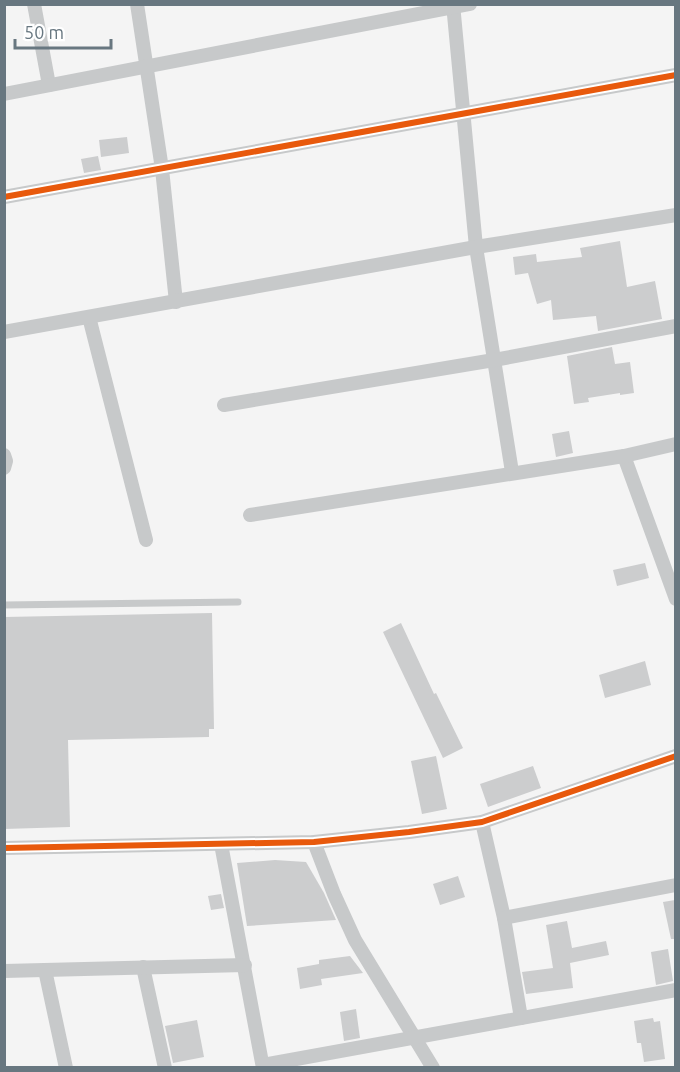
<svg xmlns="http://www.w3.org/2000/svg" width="680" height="1072" viewBox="0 0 680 1072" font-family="Ubuntu,sans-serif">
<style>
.building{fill:#cccdce}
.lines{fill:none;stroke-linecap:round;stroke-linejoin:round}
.lane{stroke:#c7c9ca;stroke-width:7}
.street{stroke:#c7c9ca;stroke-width:14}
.cycleway-casing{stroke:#fff;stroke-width:10}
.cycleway{stroke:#e8590c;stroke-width:6}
</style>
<rect width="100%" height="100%" fill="#f4f4f4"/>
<!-- building -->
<g class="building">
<path d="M 127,137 L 129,153 L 101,157 L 99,140 Z"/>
<path d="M 98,156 L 101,170 L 84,173 L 81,159 Z"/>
<path d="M 620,241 L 627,287 L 655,281 L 662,319 L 598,331 L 596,316 L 553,320 L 551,300 L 537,304 L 528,273 L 515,275 L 513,257 L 536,254 L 537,262 L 582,257 L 580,248 Z"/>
<path d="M 612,347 L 615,364 L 630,362 L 634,393 L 620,395 L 620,393 L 588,398 L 589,402 L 574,404 L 567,356 Z"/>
<path d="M 569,431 L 573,453 L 556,457 L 552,434 Z"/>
<path d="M 645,563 L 649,578 L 617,586 L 613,570 Z"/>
<path d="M 212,613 L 214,729 L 209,729 L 209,737 L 68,740 L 70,827 L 4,829 L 4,617 Z"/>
<path d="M 401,623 L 434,694 L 436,693 L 463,748 L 443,758 L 383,632 Z"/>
<path d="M 645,661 L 651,685 L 605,698 L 599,675 Z"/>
<path d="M 436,756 L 447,809 L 422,814 L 411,761 Z"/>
<path d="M 533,766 L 541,788 L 488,807 L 480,784 Z"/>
<path d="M 275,860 L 306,862 L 324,893 L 336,920 L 247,926 L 237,863 Z"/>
<path d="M 458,876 L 465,897 L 440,905 L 433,884 Z"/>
<path d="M 221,894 L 224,908 L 211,910 L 208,896 Z"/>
<path d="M 675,900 L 675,939 L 671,939 L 663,902 Z"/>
<path d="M 567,921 L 572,948 L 606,941 L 609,955 L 570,963 L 573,988 L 526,994 L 522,972 L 553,968 L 546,925 Z"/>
<path d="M 668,949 L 673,981 L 656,985 L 651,952 Z"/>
<path d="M 350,956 L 363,973 L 321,979 L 322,985 L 300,989 L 297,968 L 319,964 L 319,960 Z"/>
<path d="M 356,1009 L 360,1038 L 344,1041 L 340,1012 Z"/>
<path d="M 653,1018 L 654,1022 L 660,1021 L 665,1059 L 644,1062 L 641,1043 L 637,1043 L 634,1021 Z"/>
<path d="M 197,1020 L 204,1057 L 173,1063 L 165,1026 Z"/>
</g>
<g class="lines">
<!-- lane -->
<path class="lane" d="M 4,605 L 238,602"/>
<!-- street -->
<g class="street">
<path d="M 34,4 L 49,85"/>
<path d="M 137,4 L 162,169 L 176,302"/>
<path d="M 453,4 L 476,247 L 512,472"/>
<path d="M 4,94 L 470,4"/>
<path d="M 4,197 L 676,75"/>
<path d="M 89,317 L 146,540"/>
<path d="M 4,332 L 476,247 L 676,215"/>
<path d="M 224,405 L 494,360 L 676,326"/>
<path d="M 4,455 L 6,461 L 4,468"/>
<path d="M 624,456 L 676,599"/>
<path d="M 250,515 L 624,456 L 676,444"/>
<path d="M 482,822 L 504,918 L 521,1018"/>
<path d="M 314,842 L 334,894 L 355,940 L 433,1068"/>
<path d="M 221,844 L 263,1068"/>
<path d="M 4,848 L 314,842 L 409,832 L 482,822 L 676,756"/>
<path d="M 504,918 L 676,885"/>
<path d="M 143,967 L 165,1068"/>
<path d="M 45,970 L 66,1068"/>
<path d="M 4,971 L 245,965"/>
<path d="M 263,1065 L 676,990"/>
</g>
<!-- cycleway casing -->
<g class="cycleway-casing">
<g id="cycleway">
<path d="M 4,197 L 676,75"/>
<path d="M 4,848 L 314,842 L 409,832 L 482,822 L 676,756"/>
</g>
</g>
<!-- cycleway -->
<use href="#cycleway" class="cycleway"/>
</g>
<!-- border -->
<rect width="680" height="1072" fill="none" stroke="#687780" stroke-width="12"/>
<!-- scale -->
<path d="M15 39v9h96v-9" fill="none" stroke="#687780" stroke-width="3"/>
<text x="24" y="39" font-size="18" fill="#687780" stroke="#ffffff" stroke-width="4.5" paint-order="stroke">50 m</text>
</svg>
